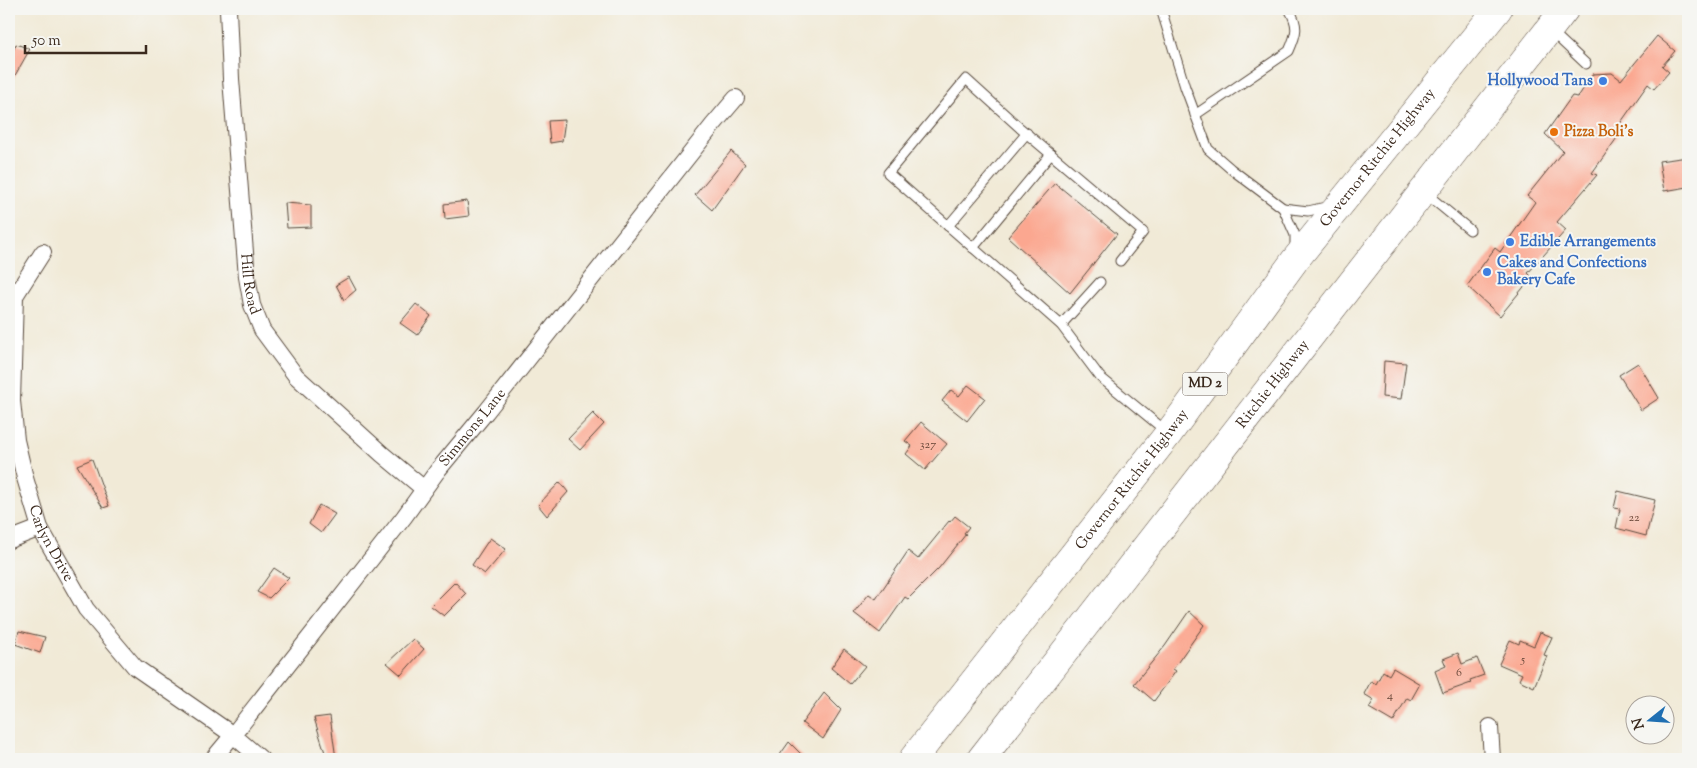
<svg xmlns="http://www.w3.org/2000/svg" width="1697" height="768" viewBox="0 0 1697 768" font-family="'Sorts Mill Goudy',serif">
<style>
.building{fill:#fba790}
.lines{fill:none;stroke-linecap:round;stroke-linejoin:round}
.service-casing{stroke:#56473a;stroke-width:11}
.minor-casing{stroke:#56473a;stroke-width:18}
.trunk-casing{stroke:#56473a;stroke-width:29}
.service{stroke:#fff;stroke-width:9}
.minor{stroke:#fff;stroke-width:16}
.trunk{stroke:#fff;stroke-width:28}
.shop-dot{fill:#3f7fe0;stroke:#f6f6f2;stroke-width:2}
.food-dot{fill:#e8710a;stroke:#f6f6f2;stroke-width:2}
.labels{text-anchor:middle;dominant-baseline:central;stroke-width:4;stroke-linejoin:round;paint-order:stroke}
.number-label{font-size:12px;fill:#6b493a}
.shield{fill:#f6f6f2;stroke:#73675e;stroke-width:1}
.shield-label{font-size:14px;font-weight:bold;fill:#3b2a1e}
.shop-label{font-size:15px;font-weight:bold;fill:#366cbe;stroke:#f6f6f2;text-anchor:start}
.food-label{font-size:15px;font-weight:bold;fill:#c56008;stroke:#f6f6f2;text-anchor:start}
.street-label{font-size:15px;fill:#3b2a1e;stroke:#f6f6f2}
</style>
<rect width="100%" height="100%" fill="#f6f6f2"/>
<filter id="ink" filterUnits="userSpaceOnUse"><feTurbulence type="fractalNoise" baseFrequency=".02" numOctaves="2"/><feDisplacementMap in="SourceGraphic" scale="10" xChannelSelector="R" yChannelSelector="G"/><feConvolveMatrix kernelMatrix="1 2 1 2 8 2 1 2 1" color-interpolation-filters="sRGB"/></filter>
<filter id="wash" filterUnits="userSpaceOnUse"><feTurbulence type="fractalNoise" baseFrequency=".0096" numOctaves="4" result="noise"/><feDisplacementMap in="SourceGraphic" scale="20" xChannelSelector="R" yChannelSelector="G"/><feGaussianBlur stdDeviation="1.12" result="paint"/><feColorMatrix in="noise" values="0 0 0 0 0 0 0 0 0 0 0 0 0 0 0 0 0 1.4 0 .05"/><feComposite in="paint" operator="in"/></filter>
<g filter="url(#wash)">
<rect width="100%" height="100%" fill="#f1ead7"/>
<g id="blocks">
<!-- building -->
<g class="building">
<path d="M 1657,36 L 1675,51 L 1662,66 L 1669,72 L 1654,89 L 1648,84 L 1619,125 L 1624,128 L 1592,173 L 1597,175 L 1557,222 L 1566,230 L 1528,273 L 1532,277 L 1500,316 L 1467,286 L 1495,248 L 1500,252 L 1535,202 L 1527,196 L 1563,151 L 1545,134 L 1572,96 L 1578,97 L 1593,74 L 1612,73 L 1621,80 Z"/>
<path d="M 16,44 L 30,49 L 9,86 L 9,60 Z"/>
<path d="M 565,120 L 562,141 L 550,143 L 548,121 Z"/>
<path d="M 731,151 L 745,164 L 712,210 L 695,195 Z"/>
<path d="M 1688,157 L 1688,187 L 1664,191 L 1659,161 Z"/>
<path d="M 1055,183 L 1117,234 L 1070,293 L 1008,237 Z"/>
<path d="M 467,201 L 469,216 L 445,219 L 444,204 Z"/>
<path d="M 285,203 L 311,205 L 311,227 L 287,228 Z"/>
<path d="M 349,277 L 356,290 L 344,300 L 336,285 Z"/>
<path d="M 416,304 L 431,316 L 417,335 L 400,323 Z"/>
<path d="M 1384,361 L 1406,363 L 1401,399 L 1382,397 Z"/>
<path d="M 1638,363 L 1659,398 L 1641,410 L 1619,375 Z"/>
<path d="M 968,385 L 985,398 L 967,421 L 942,401 L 951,390 L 959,396 Z"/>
<path d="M 593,413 L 604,424 L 580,450 L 568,439 Z"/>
<path d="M 921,422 L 947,444 L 925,470 L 906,454 L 912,446 L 905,441 Z"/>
<path d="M 92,459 L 109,506 L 103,508 L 77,465 Z"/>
<path d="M 560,482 L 568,492 L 547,516 L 538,505 Z"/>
<path d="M 1618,491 L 1655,500 L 1646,536 L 1616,528 L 1620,509 L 1614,508 Z"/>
<path d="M 319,505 L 335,514 L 321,533 L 309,524 Z"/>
<path d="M 955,516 L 969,527 L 964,533 L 966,534 L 939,568 L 908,599 L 905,597 L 880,633 L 854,613 L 869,594 L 876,599 L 908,551 L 918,559 L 949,521 L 950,522 Z"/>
<path d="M 490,538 L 506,549 L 485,574 L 472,565 Z"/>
<path d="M 274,568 L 289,578 L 269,598 L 257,592 Z"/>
<path d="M 455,582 L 466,594 L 444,616 L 431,606 Z"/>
<path d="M 1189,611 L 1204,625 L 1173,669 L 1176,671 L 1154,701 L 1134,684 L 1165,646 Z"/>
<path d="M 19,631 L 45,637 L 40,653 L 15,644 Z"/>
<path d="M 1540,632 L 1552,637 L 1544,655 L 1547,656 L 1534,687 L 1519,680 L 1522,674 L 1499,664 L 1510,640 L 1519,644 L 1520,640 L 1534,646 Z"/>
<path d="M 413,639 L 424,649 L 401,675 L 387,663 Z"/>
<path d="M 844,649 L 865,666 L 850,684 L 831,668 Z"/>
<path d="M 1458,653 L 1462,664 L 1477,658 L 1484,675 L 1470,680 L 1471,683 L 1443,693 L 1435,671 L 1446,666 L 1443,659 Z"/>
<path d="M 1393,668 L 1420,684 L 1411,700 L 1407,698 L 1393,722 L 1369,708 L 1374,700 L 1364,694 L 1371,681 L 1376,684 L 1383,671 L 1389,675 Z"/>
<path d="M 824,693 L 841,710 L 823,739 L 802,723 Z"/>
<path d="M 330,716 L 336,759 L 327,759 L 314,718 Z"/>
<path d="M 789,742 L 806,759 L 777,759 Z"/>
</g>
</g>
</g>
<g filter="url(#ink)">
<use href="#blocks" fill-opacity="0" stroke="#56473a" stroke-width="1"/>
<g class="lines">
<!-- service casing -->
<g class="service-casing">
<g id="service">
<path d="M 1161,9 L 1185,87 L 1208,149 L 1231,169 L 1283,208 L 1295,235 L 1295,250"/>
<path d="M 1551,31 L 1586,64"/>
<path d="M 1195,115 L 1289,51 C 1297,33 1299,26 1289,9"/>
<path d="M 1424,192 L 1470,230"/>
<path d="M 1283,208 L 1308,211 L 1330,206"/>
<path d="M 948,226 L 1027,133"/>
<path d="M 973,248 L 1051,154"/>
<path d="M 1120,261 L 1143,232 L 1020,128 L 966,79 L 888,173 L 1061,325 L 1100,377 L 1167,432"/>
<path d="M 1061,325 L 1100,282"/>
</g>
</g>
<!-- minor casing -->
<g class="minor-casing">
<g id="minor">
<path id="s1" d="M 228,9 L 231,79 L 247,277 L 252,305 L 262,330 L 296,376 L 382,454 L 424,489"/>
<path id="s2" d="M 43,252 L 15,296 L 12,401 L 16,440 L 25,478 L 40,528 L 86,609 L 135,667 L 233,735 L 261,759"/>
<path d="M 9,540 L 40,528"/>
<path d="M 1490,727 L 1492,759"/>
<path id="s3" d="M 213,759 L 233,735 L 404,517 L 438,470 L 486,412 L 713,125 L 736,98"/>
</g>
</g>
<!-- trunk casing -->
<g class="trunk-casing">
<g id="trunk">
<path id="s4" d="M 913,759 L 1169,433 L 1295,260 L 1498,9"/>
<path id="s5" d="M 981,759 L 1565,9"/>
</g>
</g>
<!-- service -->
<use href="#service" class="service"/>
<!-- minor -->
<use href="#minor" class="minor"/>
<!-- trunk -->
<use href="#trunk" class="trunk"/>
</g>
</g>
<!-- markers -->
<g class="shop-dot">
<circle cx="1603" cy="81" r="5"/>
<circle cx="1510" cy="242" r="5"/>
<circle cx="1487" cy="272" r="5"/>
</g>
<circle class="food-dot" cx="1554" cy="132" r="5"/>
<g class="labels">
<!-- number labels -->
<g class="number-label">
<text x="928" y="445">327</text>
<text x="1634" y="518">22</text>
<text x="1523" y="660">5</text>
<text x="1459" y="673">6</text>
<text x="1390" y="696">4</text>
</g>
<!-- shield labels -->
<rect class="shield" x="1182.5" y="372.5" width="45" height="23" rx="4"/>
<g class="shield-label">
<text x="1205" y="384">MD 2</text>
</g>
<!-- shop labels -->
<g class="shop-label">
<text x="1593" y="81" text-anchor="end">Hollywood Tans</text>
<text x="1520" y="242">Edible Arrangements</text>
<text x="1497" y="263">Cakes and Confections<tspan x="1497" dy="17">Bakery Cafe</tspan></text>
</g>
<!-- food labels -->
<g class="food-label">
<text x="1564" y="132">Pizza Boli's</text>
</g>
<!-- street labels -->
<g class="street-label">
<text stroke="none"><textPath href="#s4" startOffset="760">Governor Ritchie Highway</textPath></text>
<text stroke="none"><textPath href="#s1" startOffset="276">Hill Road</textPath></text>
<text stroke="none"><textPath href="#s5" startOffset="475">Ritchie Highway</textPath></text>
<text stroke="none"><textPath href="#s3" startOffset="421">Simmons Lane</textPath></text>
<text stroke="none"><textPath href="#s4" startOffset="355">Governor Ritchie Highway</textPath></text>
<text stroke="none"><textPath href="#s2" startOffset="306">Carlyn Drive</textPath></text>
</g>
</g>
<!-- margin -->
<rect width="1697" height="768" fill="none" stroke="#f6f6f2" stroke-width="30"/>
<!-- north arrow -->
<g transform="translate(1650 720) rotate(253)"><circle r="24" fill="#f6f6f2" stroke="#aba49d"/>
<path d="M0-4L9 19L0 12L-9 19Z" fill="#1f6fb2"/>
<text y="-8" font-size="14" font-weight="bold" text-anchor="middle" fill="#3b2a1e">N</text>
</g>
<!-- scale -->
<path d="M25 45v8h121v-8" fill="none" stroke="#3b2a1e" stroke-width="2.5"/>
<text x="32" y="45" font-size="15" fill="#3b2a1e" stroke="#f6f6f2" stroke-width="4" paint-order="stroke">50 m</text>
</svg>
